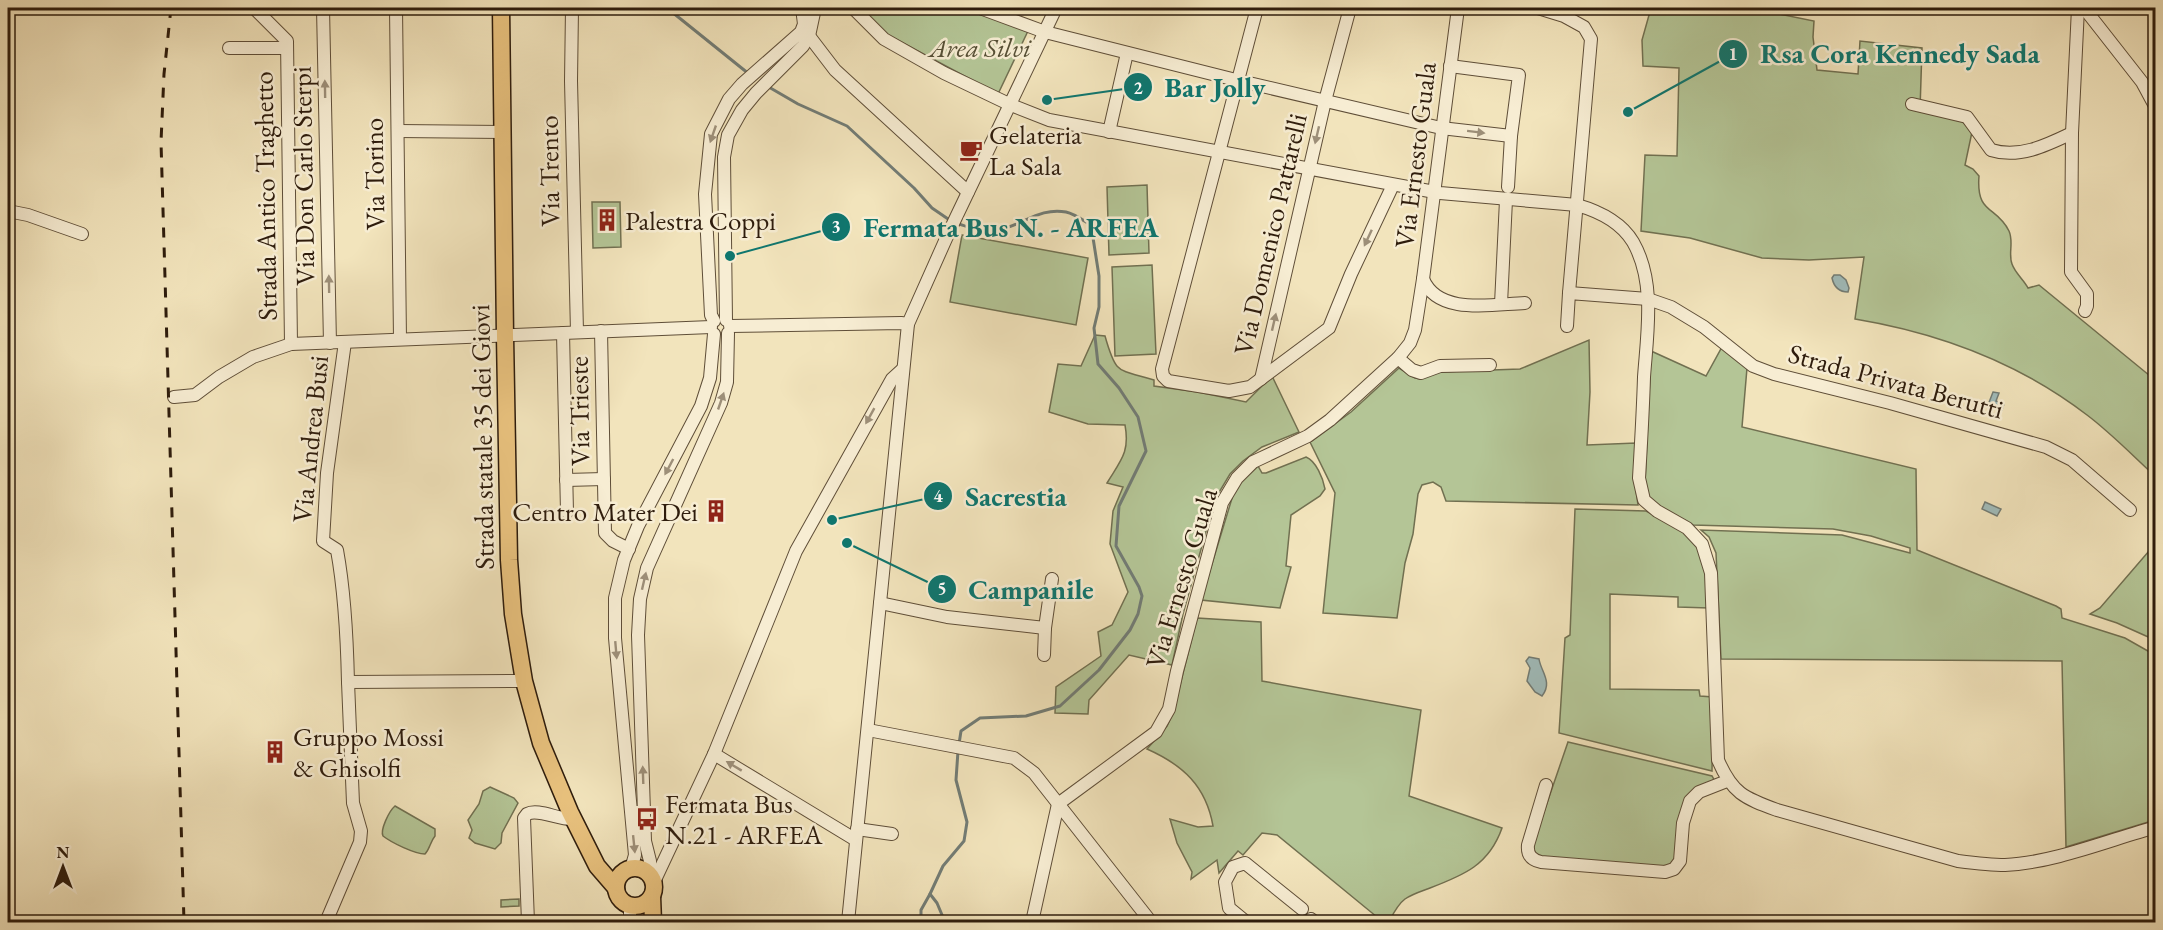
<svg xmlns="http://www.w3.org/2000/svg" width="2163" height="930" viewBox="0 0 2163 930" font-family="'EB Garamond',serif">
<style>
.green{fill:#b4c596;stroke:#717051;stroke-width:1.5}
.water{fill:#a0bcbb;stroke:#727c75;stroke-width:1.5}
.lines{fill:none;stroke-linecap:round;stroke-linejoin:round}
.stream{stroke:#727c75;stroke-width:3}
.minor-casing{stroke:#5f4e38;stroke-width:14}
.major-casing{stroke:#2e1c0c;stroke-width:19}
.minor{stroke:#f7edd3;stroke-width:12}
.major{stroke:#e9c27e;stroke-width:16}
.rail{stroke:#2e1c0c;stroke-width:3;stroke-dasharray:10 10;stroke-linecap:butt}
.oneway{fill:#9d8f79}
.labels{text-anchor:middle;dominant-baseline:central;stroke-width:5;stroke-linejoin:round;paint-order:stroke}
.park-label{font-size:27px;font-style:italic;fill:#564f35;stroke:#f7edd3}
.poi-label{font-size:27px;fill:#2e1c0c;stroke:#f7edd3;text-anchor:start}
.street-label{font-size:27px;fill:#2e1c0c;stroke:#f7edd3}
.leader{fill:none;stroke:#0f766e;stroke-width:2}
.callout-dot{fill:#0f766e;stroke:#f7edd3;stroke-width:2}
.mark-label{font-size:18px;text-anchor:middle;font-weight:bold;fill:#fff}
.callout-label{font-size:28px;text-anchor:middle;font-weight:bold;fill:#0f766e;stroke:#f7edd3;stroke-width:5;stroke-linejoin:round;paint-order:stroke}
</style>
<rect width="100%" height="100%" fill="#f2e4bc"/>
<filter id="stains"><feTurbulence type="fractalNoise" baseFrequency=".00333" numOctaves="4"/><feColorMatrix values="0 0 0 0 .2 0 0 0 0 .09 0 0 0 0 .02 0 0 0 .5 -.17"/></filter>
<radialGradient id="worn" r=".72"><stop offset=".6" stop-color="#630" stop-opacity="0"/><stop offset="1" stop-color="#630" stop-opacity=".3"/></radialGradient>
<!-- green -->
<g class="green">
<path d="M 861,8 L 971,8 L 1028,31 L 998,94 L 888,35 Z"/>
<path d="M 1651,8 L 1750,8 L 1814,21 L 1813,37 L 1817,70 L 1858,74 L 1860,41 L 1922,48 L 1920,110 L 1960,119 L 1972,132 L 1965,165 L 1973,169 L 1979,176 C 1976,215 1996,205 2009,231 C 2014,242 2008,254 2012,264 C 2015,273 2024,280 2028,288 L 2039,285 L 2155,380 L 2155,476 C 2133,456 2111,433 2087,415 C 2018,362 1939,333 1855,319 L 1864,257 L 1809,260 L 1762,258 L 1690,238 L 1641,231 L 1645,155 L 1677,156 L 1679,68 L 1643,66 L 1642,40 Z"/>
<path d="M 1147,185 L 1149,253 L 1109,255 L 1107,187 Z"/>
<path d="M 592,202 L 620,202 L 621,247 L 593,248 Z"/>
<path d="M 962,235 L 1088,258 L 1076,325 L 950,302 Z"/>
<path d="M 1152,265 L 1156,354 L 1115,356 L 1112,267 Z"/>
<path d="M 1095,335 L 1105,336 C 1116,375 1117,369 1154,380 L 1154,386 L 1198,392 L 1246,402 L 1272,376 L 1299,432 L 1262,447 L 1243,461 L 1230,474 L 1215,499 L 1183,614 L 1172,665 L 1129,655 L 1089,700 L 1088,714 L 1055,713 L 1056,687 L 1101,656 L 1098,632 L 1112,625 L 1128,592 L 1110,544 L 1113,511 L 1123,487 L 1107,483 C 1121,460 1130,452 1125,425 L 1088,424 L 1049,412 L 1058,364 L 1081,366 Z"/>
<path d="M 1589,340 L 1590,392 L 1587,445 L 1636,443 L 1635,482 L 1638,505 L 1446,501 L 1441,487 L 1433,482 L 1422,485 L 1418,494 L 1413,534 L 1405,563 L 1397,618 L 1323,613 L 1335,493 L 1310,442 L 1351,412 L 1399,368 L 1415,378 L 1421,379 L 1436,372 L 1520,369 Z"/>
<path d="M 1722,347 L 1747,368 L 1742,427 L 1916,469 L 1917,550 L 2056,606 L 2061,609 L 2062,618 L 2125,638 L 2155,655 L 2155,820 L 2066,847 L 2062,661 L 1721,659 L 1716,553 L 1709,537 L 1701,530 L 1842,535 L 1910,553 L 1910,548 L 1871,536 L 1833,529 L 1693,525 L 1661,507 L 1650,498 L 1646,493 L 1645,483 L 1651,351 L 1706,376 Z"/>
<path d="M 1306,457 C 1316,461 1323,478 1325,489 L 1320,496 L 1291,515 L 1286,566 L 1291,567 L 1280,608 L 1201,600 L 1233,495 L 1238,485 L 1258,466 L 1262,473 L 1266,473 Z"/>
<path d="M 1575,509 L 1646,511 L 1684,530 L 1704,557 L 1709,608 L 1678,607 L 1678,597 L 1610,594 L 1610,689 L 1699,690 L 1700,696 L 1713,697 L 1712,771 L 1559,733 L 1565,638 L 1570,635 Z"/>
<path d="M 2155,544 L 2155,640 L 2117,623 L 2090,614 L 2100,608 Z"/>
<path d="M 1197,618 L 1261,622 L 1262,681 L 1421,710 L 1409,796 L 1502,828 C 1489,865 1464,875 1430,888 C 1422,891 1412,894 1405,899 C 1397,905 1393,914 1389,922 L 1377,922 L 1377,917 L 1277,835 L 1262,833 L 1243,855 L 1238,851 L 1219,873 L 1217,860 L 1191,879 L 1192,872 L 1177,843 L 1170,819 L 1198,827 L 1213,826 C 1206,786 1183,765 1147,749 L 1167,726 L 1173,713 Z"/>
<path d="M 1568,742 L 1712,776 L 1716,783 L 1693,792 L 1678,858 L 1671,868 L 1533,856 L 1534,841 Z"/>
<path d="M 490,787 L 514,798 L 518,803 L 502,833 L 501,843 L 495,849 L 475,843 L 469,838 L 472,830 L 468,820 L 479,804 L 483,791 Z"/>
<path d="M 395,806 L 435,829 L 435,836 C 430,842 430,849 425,854 C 415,854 392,843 383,836 C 380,830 389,811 395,806 Z"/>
<path d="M 519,899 L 519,906 L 501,907 L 501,900 Z"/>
</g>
<!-- water -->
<g class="water">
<path d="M 1834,275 L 1840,275 L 1846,280 L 1849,288 L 1848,292 C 1839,292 1834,287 1832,278 Z"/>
<path d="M 1993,392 L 1999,393 L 1996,401 L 2004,404 L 2002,410 L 1988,405 Z"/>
<path d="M 1985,502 L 2001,509 L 1997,516 L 1982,509 Z"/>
<path d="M 1529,657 L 1539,659 C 1541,672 1553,682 1542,696 L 1535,692 L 1527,681 L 1530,668 L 1526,661 Z"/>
</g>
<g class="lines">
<!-- stream -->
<g class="stream">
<path d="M 667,8 L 749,74"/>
<path d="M 767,86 L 798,104 L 847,126 L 914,188 L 932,208 L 951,221"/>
<path d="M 957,223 C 968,228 987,232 998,230 C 1023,225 1040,207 1066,212 C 1075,214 1084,221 1091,225 L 1099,276 L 1099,307 L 1094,328 L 1098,364 L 1119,388 L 1138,417 L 1146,451 L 1119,506 L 1116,546 L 1139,587 L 1142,596 L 1138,614 L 1130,630 L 1099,670 L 1060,706 L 1026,716 L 980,718 L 961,731 L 959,744"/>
<path d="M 930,894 L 937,903 L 945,922"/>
<path d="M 921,922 L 921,910 L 930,894 L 943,866 L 964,841 L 967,822 L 956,780 L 958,751"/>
</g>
<!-- minor casing -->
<g class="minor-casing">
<g id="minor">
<path d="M 254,8 L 287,41 L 291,344"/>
<path d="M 323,8 L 330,343"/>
<path d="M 396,8 L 400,339"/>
<path d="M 572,8 L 571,81 L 577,332"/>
<path d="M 853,8 L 884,39 L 944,73 L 1011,105 L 1049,120 L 1440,193 L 1577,205 C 1598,211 1621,222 1633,242 C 1656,282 1647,334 1644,377 C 1643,411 1641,444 1639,478 L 1644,500 L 1657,511 L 1687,528 L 1702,544 L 1711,573 L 1718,760 C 1732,793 1744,798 1777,810 L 1958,861 C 1974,863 1990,865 2005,865 C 2053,863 2109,840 2156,827"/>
<path d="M 980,8 L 1045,32 L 1236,80 L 1441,128 L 1511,136"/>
<path d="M 1257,8 L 1162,369 L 1163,376 L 1168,381 L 1229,391 L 1250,387 L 1329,328 L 1351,274 L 1393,185"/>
<path d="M 1538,8 L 1564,16 L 1584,27 L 1591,39 L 1569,293"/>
<path d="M 2078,8 L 2072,133 L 2071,272 L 2087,294 L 2087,306 L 2085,311"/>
<path d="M 2084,8 L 2142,82 L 2156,108"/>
<path d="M 809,36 L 835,70 L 968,192"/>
<path d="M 229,48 L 287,48"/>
<path d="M 1450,66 L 1519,75 L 1511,136 L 1508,187"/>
<path d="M 1912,104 L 1967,117 L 1991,150 C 2019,159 2047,145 2072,133"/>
<path d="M 398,131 L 503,132"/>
<path d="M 1109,132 L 1127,53"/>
<path d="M 8,211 L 28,215 L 82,234"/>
<path d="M 1423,279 C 1438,316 1493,304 1525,303"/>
<path d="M 1501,304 L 1506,200"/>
<path d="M 726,320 L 724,157 L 728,135 L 742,110 L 756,93 L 803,46 L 809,36 L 815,8"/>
<path d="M 714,321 L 711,315 L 705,194 L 711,134 L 729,99 L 742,84 L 801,32 L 804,24 L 802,8"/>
<path d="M 730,326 L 901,323 L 908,324"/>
<path d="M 1567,326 L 1569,293 L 1648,299 L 1671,307 L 1704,327 L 1753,366 L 1774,374 L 1890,403 L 2046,447 L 2072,460 L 2130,510"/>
<path d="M 601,331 L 605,533 L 613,541 L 629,549"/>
<path d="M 563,333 L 567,512"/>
<path d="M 345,342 L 327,473 L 323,541 L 337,550 C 345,594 347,637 348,682"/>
<path d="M 1398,358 L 1412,370 L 1421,373 L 1440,366 L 1490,365"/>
<path d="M 1261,379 L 1325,101 L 1350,8"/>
<path d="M 174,397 L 195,395 L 219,377 L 253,357 L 291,344 L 711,327"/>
<path d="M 566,480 L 604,479"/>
<path d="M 880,603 L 947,617 L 1045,628"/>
<path d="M 1044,655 L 1045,628 L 1052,579"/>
<path d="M 868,730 L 1014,758 L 1034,773 L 1151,922"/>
<path d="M 714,754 L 856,840"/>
<path d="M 1546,785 L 1528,845 C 1527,855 1532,860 1541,862 L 1665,872 L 1674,869 L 1680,861 L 1683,823 L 1690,801 L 1699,792 L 1727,781"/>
<path d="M 857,829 L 892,834"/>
<path d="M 631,869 L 635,855 L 615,638 L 615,598 L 624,560 L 638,526 L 701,406 L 710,378 L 714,334"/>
<path d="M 650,875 L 650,861 L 645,841 L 638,635 L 640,599 L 647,568 L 721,403 L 727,382 L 728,333"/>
<path d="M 654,882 L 714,754 L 796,551 L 892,379 L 903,369"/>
<path d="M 630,905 L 630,922"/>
<path d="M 1311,919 L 1315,922"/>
<path d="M 326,922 L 360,842 L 361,831 L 353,803 L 348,682 L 524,681"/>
<path d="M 528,922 L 524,818 L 527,814 C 538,808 559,820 573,819"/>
<path d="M 848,922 L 908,324 L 949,232 L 1056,8"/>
<path d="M 1032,922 L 1058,804 L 1156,732 L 1169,709 L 1177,671 L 1222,503 L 1237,478 L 1253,462 L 1308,436 L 1330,420 L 1398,358 L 1410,343 L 1415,330 L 1423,279 L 1458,8"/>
<path d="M 1246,922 L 1229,908 L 1225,882 L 1233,867 L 1245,863 L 1302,909"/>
</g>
</g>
<!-- major casing -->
<g class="major-casing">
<g id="major">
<path d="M 501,8 L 505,336 L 509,560 L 513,614 L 524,681 L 541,743 L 570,812 L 597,866 L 616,888"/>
<circle cx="635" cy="887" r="19"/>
<path d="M 652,896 L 653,922"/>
</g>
</g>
<!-- minor -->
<use href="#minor" class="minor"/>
<!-- major -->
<use href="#major" class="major"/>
<!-- rail -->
<path class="rail" d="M 171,8 L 164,74 L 161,142 L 184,922"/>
</g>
<!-- one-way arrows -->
<defs><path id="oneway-solid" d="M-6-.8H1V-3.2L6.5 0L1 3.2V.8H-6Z" transform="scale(1.5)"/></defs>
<g class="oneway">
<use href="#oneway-solid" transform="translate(325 89) rotate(-91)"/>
<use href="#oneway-solid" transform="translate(1476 132) rotate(7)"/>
<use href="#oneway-solid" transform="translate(713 134) rotate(109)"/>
<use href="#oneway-solid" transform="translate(1317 135) rotate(103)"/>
<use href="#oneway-solid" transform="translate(1368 238) rotate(115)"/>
<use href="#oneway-solid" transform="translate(329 284) rotate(-91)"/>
<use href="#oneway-solid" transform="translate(1274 322) rotate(-77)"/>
<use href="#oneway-solid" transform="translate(721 401) rotate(-71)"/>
<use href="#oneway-solid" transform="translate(870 416) rotate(119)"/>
<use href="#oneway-solid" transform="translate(669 467) rotate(118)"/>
<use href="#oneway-solid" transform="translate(644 581) rotate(-77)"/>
<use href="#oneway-solid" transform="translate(616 650) rotate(85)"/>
<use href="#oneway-solid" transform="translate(734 766) rotate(-149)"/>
<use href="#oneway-solid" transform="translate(643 775) rotate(-92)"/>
<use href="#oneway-solid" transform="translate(634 844) rotate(84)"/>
</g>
<!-- icons -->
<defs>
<g id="cafe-bare" transform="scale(1.8)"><path d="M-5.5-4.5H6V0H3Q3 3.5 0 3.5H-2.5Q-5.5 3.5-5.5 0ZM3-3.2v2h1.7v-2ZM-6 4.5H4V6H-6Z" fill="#8f2418" stroke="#f7edd3" stroke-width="2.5" paint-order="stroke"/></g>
<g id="building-bare" transform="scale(1.8)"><path d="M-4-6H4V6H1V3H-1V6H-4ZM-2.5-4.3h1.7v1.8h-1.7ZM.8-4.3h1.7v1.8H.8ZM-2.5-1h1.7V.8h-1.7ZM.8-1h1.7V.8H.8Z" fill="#8f2418" stroke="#f7edd3" stroke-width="2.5" paint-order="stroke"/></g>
<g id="bus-bare" transform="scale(1.8)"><path d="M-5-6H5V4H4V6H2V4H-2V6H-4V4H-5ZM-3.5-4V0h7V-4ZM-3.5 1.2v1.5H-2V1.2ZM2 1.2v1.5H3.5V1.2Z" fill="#8f2418" stroke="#f7edd3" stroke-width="2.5" paint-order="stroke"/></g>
</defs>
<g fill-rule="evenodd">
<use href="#cafe-bare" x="971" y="150"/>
<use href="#building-bare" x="607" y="220"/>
<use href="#building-bare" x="716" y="511"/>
<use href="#building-bare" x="275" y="752"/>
<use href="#bus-bare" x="647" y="819"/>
</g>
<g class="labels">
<!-- park labels -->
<g class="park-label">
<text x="980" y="47">Area Silvi</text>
</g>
<!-- poi labels -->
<g class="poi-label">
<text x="989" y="134">Gelateria<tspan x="989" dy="31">La Sala</tspan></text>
<text x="625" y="220">Palestra Coppi</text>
<text x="698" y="511" text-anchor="end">Centro Mater Dei</text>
<text x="293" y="736">Gruppo Mossi<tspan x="293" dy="31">&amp; Ghisolfi</tspan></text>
<text x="665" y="803">Fermata Bus<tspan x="665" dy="31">N.21 - ARFEA</tspan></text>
</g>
<!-- street labels -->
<g class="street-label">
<text transform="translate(1415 155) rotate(-83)">Via Ernesto Guala</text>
<text transform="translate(549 171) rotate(-91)">Via Trento</text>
<text transform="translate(374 174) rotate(-91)">Via Torino</text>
<text transform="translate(303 176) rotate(-91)">Via Don Carlo Sterpi</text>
<text transform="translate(265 196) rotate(-91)">Strada Antico Traghetto</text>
<text transform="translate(1270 234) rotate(-77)">Via Domenico Pattarelli</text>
<text transform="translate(1896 381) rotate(15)">Strada Privata Berutti</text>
<text transform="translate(579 411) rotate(-91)">Via Trieste</text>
<text transform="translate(482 437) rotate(-91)">Strada statale 35 dei Giovi</text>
<text transform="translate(310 439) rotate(-84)">Via Andrea Busi</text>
<text transform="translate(1181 578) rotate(-73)">Via Ernesto Guala</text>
</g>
</g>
<!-- callouts -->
<path class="leader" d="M1628 112L1733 54M1047 100L1138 87M730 256L836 227M832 520L938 496M847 543L942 589"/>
<g class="callout-dot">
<circle cx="1628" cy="112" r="6"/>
<circle cx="1047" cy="100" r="6"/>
<circle cx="730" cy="256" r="6"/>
<circle cx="832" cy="520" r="6"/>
<circle cx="847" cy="543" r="6"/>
<circle cx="1733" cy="54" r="15"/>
<circle cx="1138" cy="87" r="15"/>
<circle cx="836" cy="227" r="15"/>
<circle cx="938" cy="496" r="15"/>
<circle cx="942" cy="589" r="15"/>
</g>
<g class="mark-label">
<text x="1733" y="60">1</text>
<text x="1138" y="94">2</text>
<text x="836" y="233">3</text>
<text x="938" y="502">4</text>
<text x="942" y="595">5</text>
</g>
<g class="callout-label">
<text x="1900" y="63">Rsa Cora Kennedy Sada</text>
<text x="1215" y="97">Bar Jolly</text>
<text x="1011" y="237">Fermata Bus N. - ARFEA</text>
<text x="1016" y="506">Sacrestia</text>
<text x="1031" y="599">Campanile</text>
</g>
<!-- margin -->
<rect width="2163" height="930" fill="none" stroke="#f2e4bc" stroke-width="30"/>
<rect x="9" y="9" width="2145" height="912" fill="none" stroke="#2e1c0c" stroke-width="3"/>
<rect x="15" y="15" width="2133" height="900" fill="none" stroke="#2e1c0c" stroke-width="1.5"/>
<!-- north arrow -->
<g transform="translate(63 867)" stroke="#f7edd3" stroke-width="4.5" paint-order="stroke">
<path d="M0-4.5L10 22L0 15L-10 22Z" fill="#2e1c0c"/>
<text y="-9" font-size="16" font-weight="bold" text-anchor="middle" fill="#2e1c0c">N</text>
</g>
<rect width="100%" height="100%" filter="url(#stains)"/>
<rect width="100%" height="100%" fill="url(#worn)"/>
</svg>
